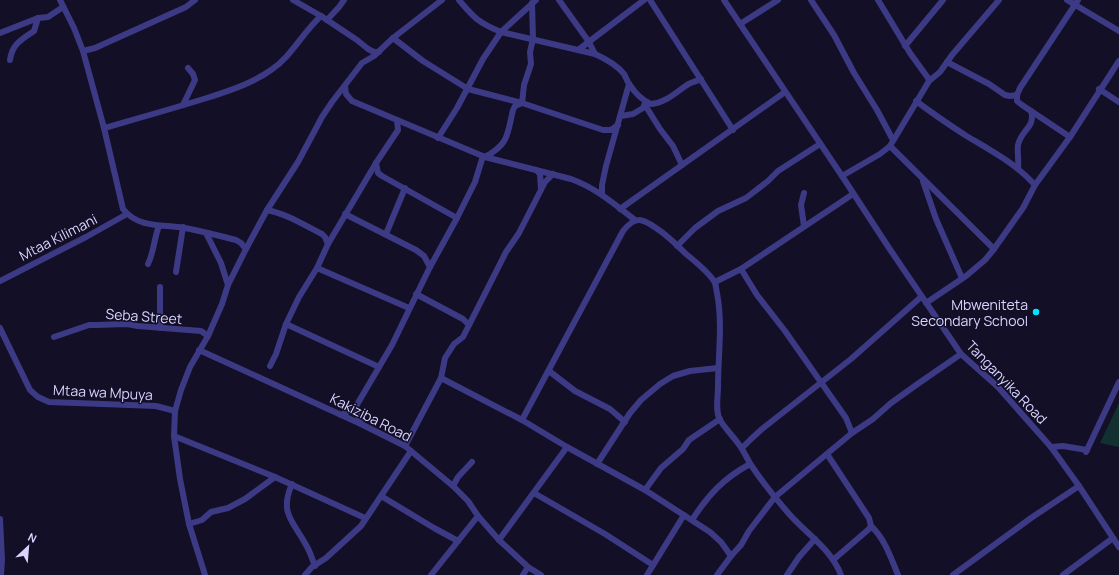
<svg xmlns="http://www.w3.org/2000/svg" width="1119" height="575" viewBox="0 0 1119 575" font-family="Manrope,sans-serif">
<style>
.green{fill:#12302f}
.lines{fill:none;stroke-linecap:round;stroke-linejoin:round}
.minor{stroke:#3d3a85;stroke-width:6}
.poi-dot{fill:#00e5ff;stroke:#130f26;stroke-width:1.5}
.labels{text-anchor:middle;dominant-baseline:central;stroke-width:3;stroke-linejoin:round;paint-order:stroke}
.street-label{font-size:14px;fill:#d9d4ff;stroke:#130f26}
.poi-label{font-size:14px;fill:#d9d4ff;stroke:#130f26;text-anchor:end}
</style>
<rect width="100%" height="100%" fill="#130f26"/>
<!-- green -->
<path class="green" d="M 1119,403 L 1119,447 L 1100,443 Z"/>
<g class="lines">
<!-- minor -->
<g class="minor">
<path d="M 60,0 L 74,28 L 83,51 L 104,128 L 123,209 C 139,229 163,224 185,228 C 202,231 219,236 236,240 L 241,243 L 246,249"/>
<path d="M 293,0 L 321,16 L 357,40 L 368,49 L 374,52 L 379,52"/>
<path d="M 459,0 C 474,18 479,23 501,32 L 595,54 C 606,59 617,65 624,74 C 626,77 627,82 630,85 C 635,93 642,100 651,104 C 665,103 675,93 687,85 C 691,82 697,81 701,79"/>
<path d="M 559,0 L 589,42 L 595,54"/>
<path d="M 650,0 L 733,130"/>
<path d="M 724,0 L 842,176 L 889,248 L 961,354 L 998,387 L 1051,447 L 1079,486 L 1119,547"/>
<path d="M 811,0 L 834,35 L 854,73 L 877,110 L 893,140"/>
<path d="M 1067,0 L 1119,31"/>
<path d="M 327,20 L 339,7 L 344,0"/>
<path d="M 740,24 L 778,0"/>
<path d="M 0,33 L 38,18 L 48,17 L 63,7"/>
<path d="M 393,38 L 423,61 L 468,89 L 522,103 L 603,130 L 611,130 L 618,125"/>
<path d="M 905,46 L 943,0"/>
<path d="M 578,50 L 644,0"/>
<path d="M 83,51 L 95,48 L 186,7 L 195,0"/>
<path d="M 10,60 C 12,44 22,39 34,31 L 38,18"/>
<path d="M 947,62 L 989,84 L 1005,95 L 1010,96 L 1017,95"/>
<path d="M 929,81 L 940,72 L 952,55 L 999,0"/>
<path d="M 345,86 L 346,94 L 352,101 L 485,157 L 571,179 C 596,188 614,204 635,220"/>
<path d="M 1099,89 L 1119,102"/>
<path d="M 916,101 C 932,113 948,124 965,135 C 990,150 1015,163 1035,185"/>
<path d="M 183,105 L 195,80 L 193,74 L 188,68"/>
<path d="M 645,105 L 660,129 L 673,146 L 682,165"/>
<path d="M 621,116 L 633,114 L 643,108 L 645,103"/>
<path d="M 104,128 C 139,118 175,108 210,97 C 231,90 253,83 271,70 C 292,56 303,32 321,16"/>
<path d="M 1070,137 L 1022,105 L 1017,101 L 1017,95 L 1020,88 L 1078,0"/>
<path d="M 438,138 L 457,108 L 483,59 L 501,32 L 536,0"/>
<path d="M 890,146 L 994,249"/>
<path d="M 485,157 C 509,144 507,135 513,110 L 515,106 L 522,103 L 524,85 L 531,64 L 530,52 L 533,39 L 532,3"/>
<path d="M 376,163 L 378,173 L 382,176 L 457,218"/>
<path d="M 1018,168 C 1019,160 1017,152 1018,145 C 1021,130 1036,127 1031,111"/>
<path d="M 536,170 L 540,174 L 541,189"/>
<path d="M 842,176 L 880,154 L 890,146 L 929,81 L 928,78 L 910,53 L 878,0"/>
<path d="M 923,181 L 936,219 L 962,278"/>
<path d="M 804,193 L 801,205 L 804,226"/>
<path d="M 602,194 L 602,185 L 606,166 L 629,84"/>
<path d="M 620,209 L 785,92"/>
<path d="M 267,210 C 287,214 304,225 322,234 L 325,237 L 328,244"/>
<path d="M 345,214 L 416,250 L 424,256 L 430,267"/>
<path d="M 206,233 L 221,263 L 228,285"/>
<path d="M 386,234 L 405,188"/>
<path d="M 677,246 L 695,228 L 718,211 L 746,198 L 768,181 L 778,171 L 820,144"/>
<path d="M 148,264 C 154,252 154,238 159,226"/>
<path d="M 317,268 L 409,308"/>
<path d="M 741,269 L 757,295 L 785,331 L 846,418 L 852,433"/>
<path d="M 176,272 L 183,227"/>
<path d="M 0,281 L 86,237 L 127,214"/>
<path d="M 715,282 L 741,269 L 853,194"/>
<path d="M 416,294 L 463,319 L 469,325"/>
<path d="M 926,303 L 966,276 L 985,260 L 994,249 L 1023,208 L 1035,185 L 1070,137 L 1119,61"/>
<path d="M 286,324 L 379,367"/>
<path d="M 0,328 L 30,390 L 38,397 L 49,402 L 156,406 L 175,411"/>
<path d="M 160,328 L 160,287"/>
<path d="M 54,337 L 89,325 L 96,325 L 127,324 L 138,326 L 201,331 L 208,336"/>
<path d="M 199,350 L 361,424 L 405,446 L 453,486 L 468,501 L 478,516 L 499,540 L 528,567 L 541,575"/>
<path d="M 270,366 L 276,354 L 286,324 L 299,297 L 317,268 L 328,244 L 376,163 L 398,130 L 397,120"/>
<path d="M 549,371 L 575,391 L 610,409 L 625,422"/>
<path d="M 441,378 L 522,420 L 567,447 L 645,490 L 710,532 L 721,542 L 731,556"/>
<path d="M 355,408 L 361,424"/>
<path d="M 341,415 L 355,408 L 392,345 L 430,267 L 457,218 L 475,182 L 483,156"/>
<path d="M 522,420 L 623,231 C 635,216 641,218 656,228 C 667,235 677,245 686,254 C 696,262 707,271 714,281 C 716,284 716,289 717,293 C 723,325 718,355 718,387 C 718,396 715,411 720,420 C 726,430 736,439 742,449 C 745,454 748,460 751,465 C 763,483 776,499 790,515 C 808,535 831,549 841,575"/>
<path d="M 174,436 L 275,477 L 365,518"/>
<path d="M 405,446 L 441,378 L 445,358 L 454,344 L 463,337 L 506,252 L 519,233 L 545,182 L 553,174"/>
<path d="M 1051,447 L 1063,446 L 1087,450"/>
<path d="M 742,448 L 751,439 L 762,429 L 851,359 L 921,297"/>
<path d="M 1086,452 L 1119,382"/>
<path d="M 827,454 L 869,518 L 871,526 L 869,529 L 833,560"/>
<path d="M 597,464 L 630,413 L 641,400 L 660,384 L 673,376 L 690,371 L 718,368"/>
<path d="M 292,484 C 279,513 293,521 306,545 C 310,551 312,559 315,566"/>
<path d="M 453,486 L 458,477 L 472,462"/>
<path d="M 645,490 L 661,468 L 683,449 L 689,440 L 720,419"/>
<path d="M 534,493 L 605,534 L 653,565"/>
<path d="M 381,496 L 434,528 L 458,541"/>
<path d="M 0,519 L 2,560 L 1,575"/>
<path d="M 692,520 C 708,495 724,478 750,464"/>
<path d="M 189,524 L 202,520 L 211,512 L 228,508 L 245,499 L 275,477"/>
<path d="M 871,526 C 885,539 891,558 898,575"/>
<path d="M 499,540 L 567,447"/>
<path d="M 205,575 L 189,524 L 180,479 L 174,436 L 175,411 L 181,390 L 190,367 L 208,336 L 222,304 L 228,285 L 246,249 L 267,210 L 298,162 L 322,117 L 332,102 L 362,63 L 374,56 L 393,38 L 442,0"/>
<path d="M 305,575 L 312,567 L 326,558 L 361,526 L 411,451"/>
<path d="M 431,575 L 478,516"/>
<path d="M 523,575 L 528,567"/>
<path d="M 647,575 L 684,515"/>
<path d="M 717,575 L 731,556 L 741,545 L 749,531 L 775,497 L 852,433 L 873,419 L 891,403 L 919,383 L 961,354"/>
<path d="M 787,575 L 799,557 L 815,539"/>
<path d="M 953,575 L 1031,518 L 1079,486"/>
<path d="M 1063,575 L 1113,538"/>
</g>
</g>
<!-- markers -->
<circle class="poi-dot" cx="1036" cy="312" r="4"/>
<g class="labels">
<!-- street labels -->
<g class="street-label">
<text transform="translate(58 237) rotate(-27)">Mtaa Kilimani</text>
<text transform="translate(144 316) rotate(4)">Seba Street</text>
<text transform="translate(1007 382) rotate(46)">Tanganyika Road</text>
<text transform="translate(103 392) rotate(3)">Mtaa wa Mpuya</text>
<text transform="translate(371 417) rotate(27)">Kakiziba Road</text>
</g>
<!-- poi labels -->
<g class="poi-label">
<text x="1028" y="304">Mbweniteta<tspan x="1028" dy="16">Secondary School</tspan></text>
</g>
</g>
<!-- north arrow -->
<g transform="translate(28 547) rotate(26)" stroke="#130f26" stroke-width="3" paint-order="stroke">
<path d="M0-3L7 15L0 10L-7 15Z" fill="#d9d4ff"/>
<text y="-6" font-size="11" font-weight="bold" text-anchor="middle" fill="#d9d4ff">N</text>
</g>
</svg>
